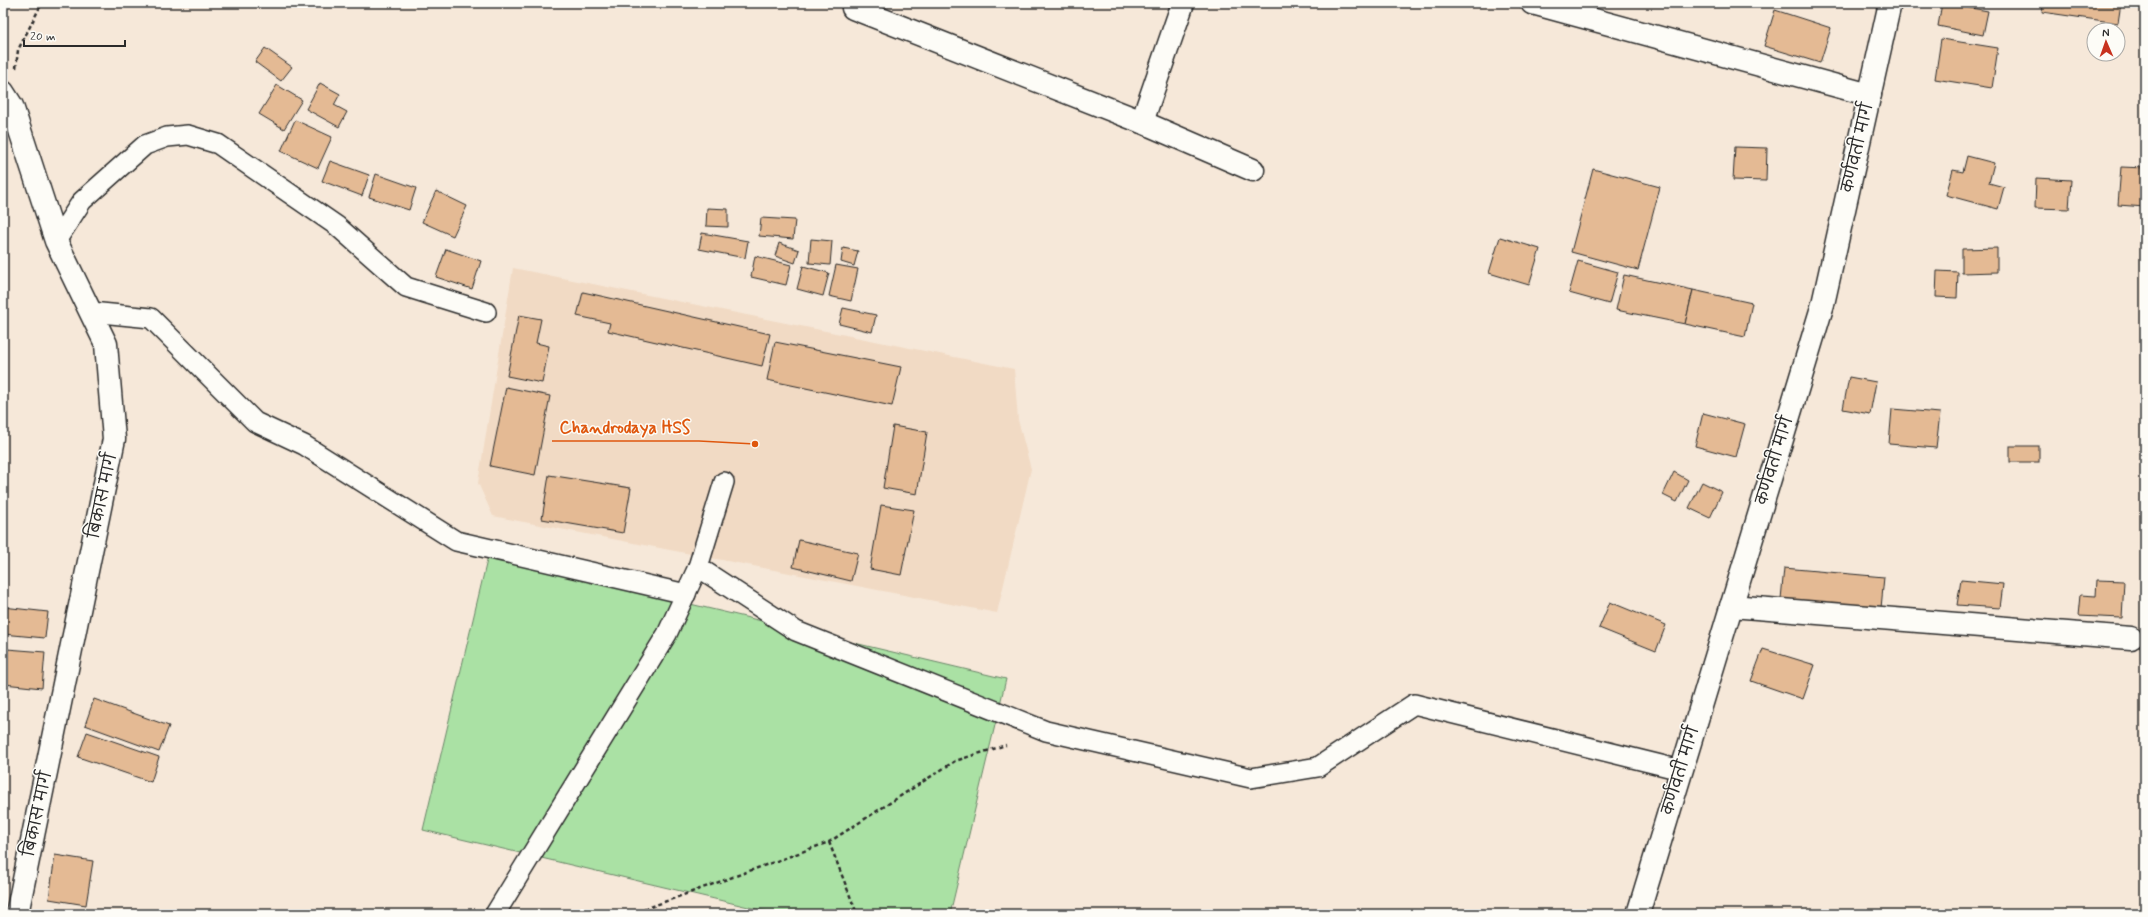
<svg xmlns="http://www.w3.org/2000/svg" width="2148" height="917" viewBox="0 0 2148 917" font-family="Mynerve,'Playpen Sans Deva',sans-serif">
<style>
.built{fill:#f1dac4}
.green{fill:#aae1a4;stroke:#6a8668}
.building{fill:#e4ba94;stroke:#2b2b2b}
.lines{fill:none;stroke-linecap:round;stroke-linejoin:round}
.service-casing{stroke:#2b2b2b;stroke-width:22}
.minor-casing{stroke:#2b2b2b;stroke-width:25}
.secondary-casing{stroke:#2b2b2b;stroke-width:25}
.path{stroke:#2b2b2b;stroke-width:2.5;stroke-dasharray:4 3;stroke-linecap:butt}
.service{stroke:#fdfcf7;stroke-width:19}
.minor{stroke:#fdfcf7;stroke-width:22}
.secondary{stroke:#fdfcf7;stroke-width:22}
.labels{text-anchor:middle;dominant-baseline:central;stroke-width:3;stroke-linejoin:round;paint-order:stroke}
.street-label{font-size:16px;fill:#2b2b2b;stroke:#fdfcf7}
.leader{fill:none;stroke:#df570e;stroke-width:1.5}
.callout-dot{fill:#df570e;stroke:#fdfcf7;stroke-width:1.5}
.callout-label{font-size:17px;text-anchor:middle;font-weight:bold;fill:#df570e;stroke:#fdfcf7;stroke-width:3;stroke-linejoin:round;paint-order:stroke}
</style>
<rect width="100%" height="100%" fill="#f6e8d9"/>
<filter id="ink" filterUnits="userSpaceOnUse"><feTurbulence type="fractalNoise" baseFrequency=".025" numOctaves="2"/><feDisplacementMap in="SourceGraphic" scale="8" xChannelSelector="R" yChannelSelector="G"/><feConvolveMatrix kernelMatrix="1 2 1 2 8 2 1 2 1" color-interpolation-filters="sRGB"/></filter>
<g filter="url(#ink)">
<!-- built -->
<path class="built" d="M 513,268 L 1014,369 L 1018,420 L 1031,469 L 997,613 L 493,516 L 478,483 Z"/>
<!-- green -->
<path class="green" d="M 488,556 L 1006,679 L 950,914 L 778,914 L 423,830 Z"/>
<!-- building -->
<g class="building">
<path d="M 1942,3 L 1988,11 L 1983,35 L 1938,26 Z"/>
<path d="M 2043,3 L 2121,3 L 2118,23 L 2042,12 Z"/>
<path d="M 1775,10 L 1831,28 L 1820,63 L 1764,46 Z"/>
<path d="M 1941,39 L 1998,48 L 1992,88 L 1935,79 Z"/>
<path d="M 265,48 L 292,67 L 281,81 L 255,62 Z"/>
<path d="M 320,83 L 340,94 L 334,105 L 347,112 L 339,127 L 306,109 Z"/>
<path d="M 277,85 L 302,100 L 284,129 L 259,114 Z"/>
<path d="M 295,120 L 332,137 L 318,168 L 281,151 Z"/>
<path d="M 1735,147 L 1767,148 L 1766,181 L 1733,180 Z"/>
<path d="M 1967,156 L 1994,163 L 1989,183 L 2004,187 L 1998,209 L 1946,195 L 1953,170 L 1963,172 Z"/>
<path d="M 330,161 L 369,175 L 362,196 L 322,181 Z"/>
<path d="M 2121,167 L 2145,168 L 2145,207 L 2118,205 Z"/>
<path d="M 1593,169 L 1660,187 L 1638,270 L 1571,252 Z"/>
<path d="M 376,174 L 416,188 L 409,210 L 369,197 Z"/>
<path d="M 2036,178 L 2071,180 L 2069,209 L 2035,208 Z"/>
<path d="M 436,191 L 467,206 L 453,236 L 422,222 Z"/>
<path d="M 707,208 L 728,209 L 728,227 L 706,226 Z"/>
<path d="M 761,218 L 795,220 L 793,239 L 759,236 Z"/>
<path d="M 702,233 L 748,241 L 745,258 L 699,249 Z"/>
<path d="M 1500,237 L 1540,249 L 1529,285 L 1489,273 Z"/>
<path d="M 811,239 L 832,241 L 830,265 L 809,263 Z"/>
<path d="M 779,243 L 799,250 L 795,263 L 775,256 Z"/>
<path d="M 843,248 L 858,251 L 854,266 L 841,262 Z"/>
<path d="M 1997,248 L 1997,272 L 1962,273 L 1962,249 Z"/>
<path d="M 446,249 L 481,261 L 472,289 L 436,277 Z"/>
<path d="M 755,256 L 791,265 L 786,285 L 751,277 Z"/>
<path d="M 1578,261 L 1618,272 L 1609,304 L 1569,293 Z"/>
<path d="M 836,265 L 858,269 L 851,301 L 829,296 Z"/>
<path d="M 803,266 L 829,273 L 823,296 L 797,289 Z"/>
<path d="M 1937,271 L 1958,272 L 1957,298 L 1936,297 Z"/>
<path d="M 1624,275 L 1693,290 L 1685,324 L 1616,310 Z"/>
<path d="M 1693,290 L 1752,303 L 1745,337 L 1685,324 Z"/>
<path d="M 583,292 L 770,334 L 762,366 L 608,331 L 610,323 L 577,316 Z"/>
<path d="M 843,308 L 876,315 L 872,332 L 839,324 Z"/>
<path d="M 519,315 L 541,319 L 536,343 L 549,346 L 542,383 L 507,376 Z"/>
<path d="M 775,342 L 901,367 L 892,406 L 767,380 Z"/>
<path d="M 1849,377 L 1876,382 L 1870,414 L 1843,409 Z"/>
<path d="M 506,387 L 550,396 L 535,475 L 490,466 Z"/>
<path d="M 1892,409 L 1940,413 L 1936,448 L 1889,444 Z"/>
<path d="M 1703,413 L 1745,424 L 1736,457 L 1695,446 Z"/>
<path d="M 893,426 L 927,432 L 917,494 L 883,488 Z"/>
<rect x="2010" y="446" width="29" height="16"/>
<path d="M 1674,472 L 1688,480 L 1677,502 L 1663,495 Z"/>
<path d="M 549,475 L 631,488 L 623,533 L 542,519 Z"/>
<path d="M 1702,482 L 1722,492 L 1710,518 L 1689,508 Z"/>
<path d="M 881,505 L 914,510 L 901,575 L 870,569 Z"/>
<path d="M 799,540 L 858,553 L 851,581 L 793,567 Z"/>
<path d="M 1784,568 L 1884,577 L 1881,608 L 1781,599 Z"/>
<path d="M 1961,580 L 2003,584 L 2000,608 L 1957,605 Z"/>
<path d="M 2097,580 L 2124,581 L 2122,618 L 2078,616 L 2080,595 L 2096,596 Z"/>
<path d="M 1610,602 L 1666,625 L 1656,651 L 1599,628 Z"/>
<path d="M 3,607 L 48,612 L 45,638 L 3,634 Z"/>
<path d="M 7,649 L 45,652 L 42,688 L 4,684 Z"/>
<path d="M 1763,649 L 1815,665 L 1803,699 L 1751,681 Z"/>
<path d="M 94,699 L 169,726 L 159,752 L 85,725 Z"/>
<path d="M 87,732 L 159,757 L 151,782 L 78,757 Z"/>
<path d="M 55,855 L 93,861 L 86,905 L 49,899 Z"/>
</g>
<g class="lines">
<!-- service casing -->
<g class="service-casing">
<g id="service">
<path d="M 56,241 L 82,201 L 145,145 L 167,137 L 188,135 L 218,144 L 337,226 L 406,287 L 486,312"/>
<path d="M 91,312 L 151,318 L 255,422 L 304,445 L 456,541 L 686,594"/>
<path d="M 698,567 L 796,631 L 1046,731 L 1251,778 L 1318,767 L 1414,704 L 1681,770"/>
<path d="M 495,914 L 667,634 L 698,567 L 724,482"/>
</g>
</g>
<!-- minor casing -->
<g class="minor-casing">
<g id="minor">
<path d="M 855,3 L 853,8 L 1142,122 L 1253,170"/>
<path d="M 1532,3 L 1870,95"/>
<path d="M 3,92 L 12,106 L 56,241 L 106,344 L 114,439 L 17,914"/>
<path d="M 1142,122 L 1183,3"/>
<path d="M 1731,606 L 2131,638"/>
</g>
</g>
<!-- secondary casing -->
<g class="secondary-casing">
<path id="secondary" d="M 1638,914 L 1823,304 L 1890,3"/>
</g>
<!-- path -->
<g class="path">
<path d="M 16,68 L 18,50 L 42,3"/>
<path d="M 829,842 L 857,914"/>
<path d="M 631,914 L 829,842 L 955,761 L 1006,745"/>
</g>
<!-- service -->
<use href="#service" class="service"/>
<!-- minor -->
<use href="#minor" class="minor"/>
<!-- secondary -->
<use href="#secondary" class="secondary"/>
</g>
</g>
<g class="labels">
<!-- street labels -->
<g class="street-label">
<text transform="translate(1858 148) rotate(-77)">कर्णवती मार्ग</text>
<text transform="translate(1775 461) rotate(-73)">कर्णवती मार्ग</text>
<text transform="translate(103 496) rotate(-78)">बिकास मार्ग</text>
<text transform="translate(1681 771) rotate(-73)">कर्णवती मार्ग</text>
<text transform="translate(38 814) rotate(-78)">बिकास मार्ग</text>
</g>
</g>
<!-- callouts -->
<path class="leader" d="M755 444L699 441H552"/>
<circle class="callout-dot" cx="755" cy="444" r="4"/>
<g class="callout-label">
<text x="625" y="433">Chandrodaya HSS</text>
</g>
<!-- margin -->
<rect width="2148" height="917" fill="none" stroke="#fdfcf7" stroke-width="16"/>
<rect x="8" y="8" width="2132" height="901" fill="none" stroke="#2b2b2b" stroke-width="1.5" filter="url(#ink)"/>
<!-- north arrow -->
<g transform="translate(2106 42) rotate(358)"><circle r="19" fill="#fdfcf7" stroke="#a9a8a5"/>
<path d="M0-3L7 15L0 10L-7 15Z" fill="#c8321e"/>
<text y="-6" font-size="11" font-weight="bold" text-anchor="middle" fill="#2b2b2b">N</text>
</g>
<!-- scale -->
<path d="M24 40v6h101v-6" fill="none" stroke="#2b2b2b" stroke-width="2"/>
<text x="30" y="40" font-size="12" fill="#2b2b2b" stroke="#fdfcf7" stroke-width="3" paint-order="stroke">20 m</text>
</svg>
